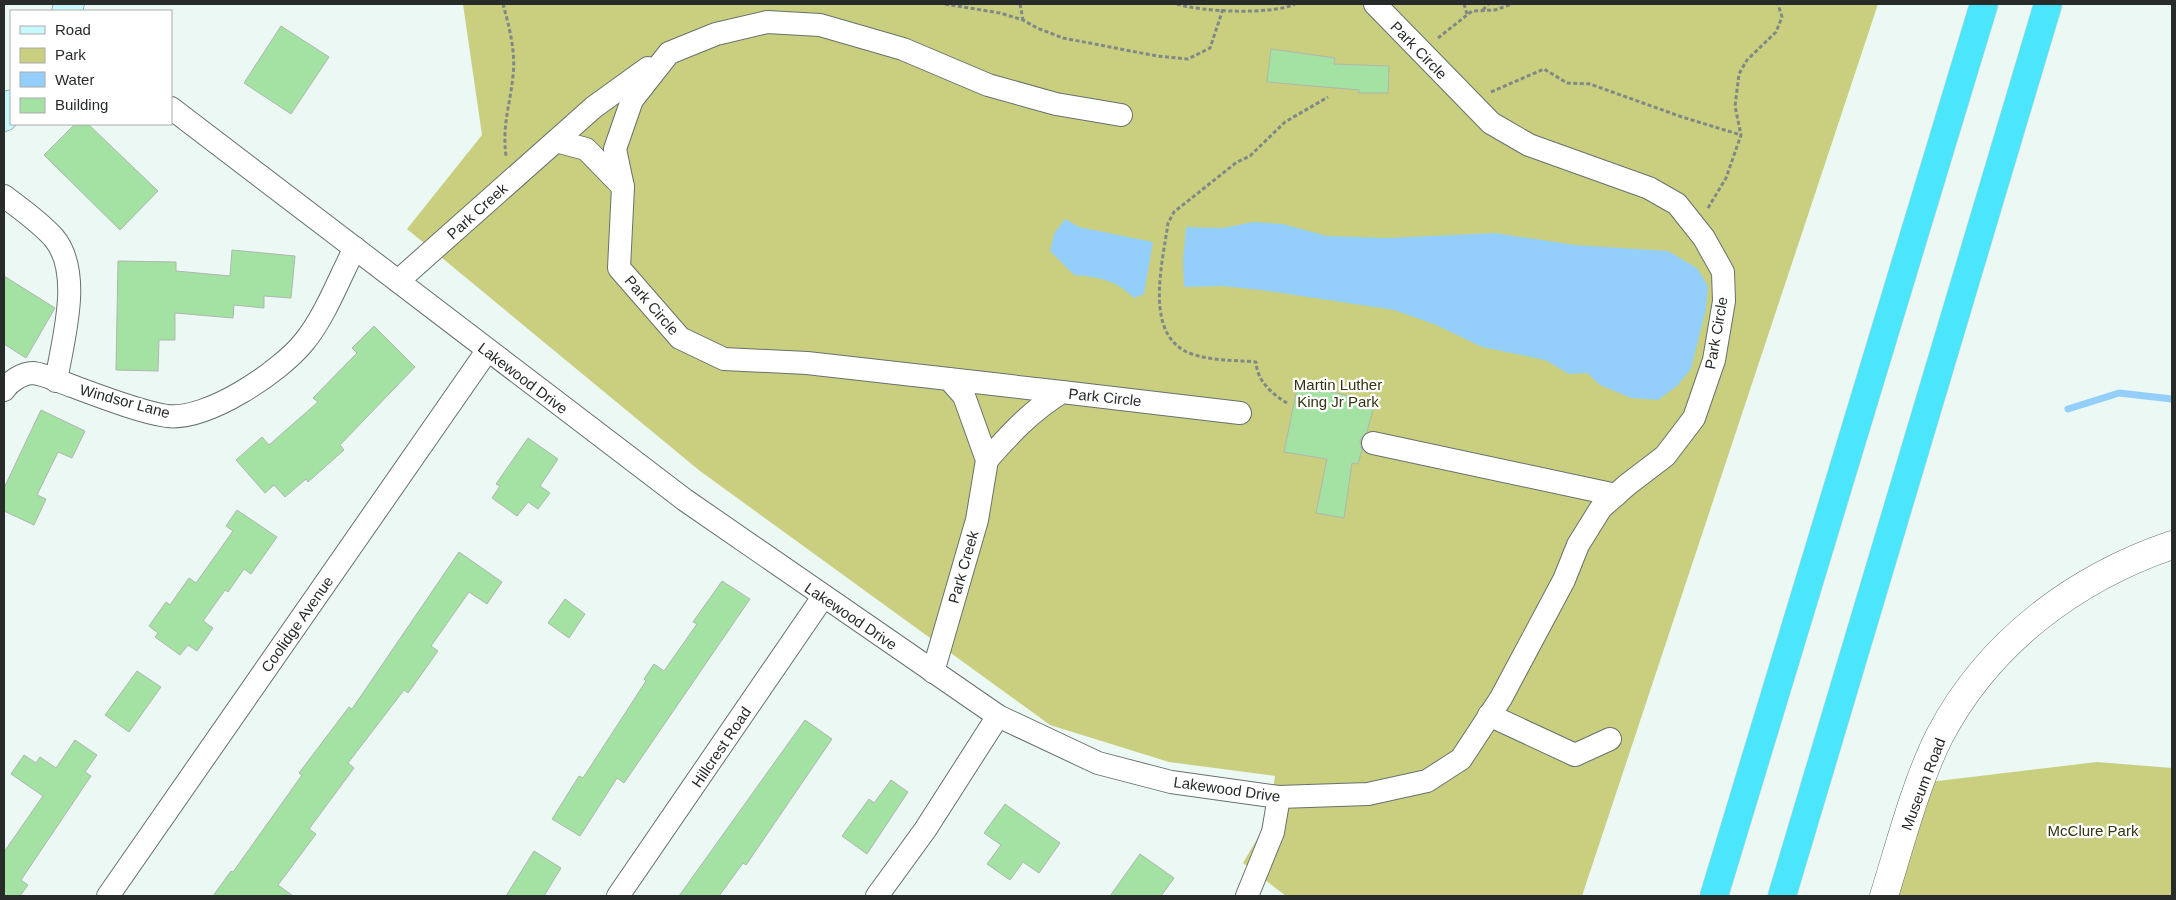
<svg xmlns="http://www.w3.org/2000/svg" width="2176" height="900" viewBox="0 0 2176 900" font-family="Helvetica,sans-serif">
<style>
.green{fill:#c9cf7f}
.water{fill:#93cffa}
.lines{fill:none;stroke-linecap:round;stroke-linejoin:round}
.stream{stroke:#93cffa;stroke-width:7}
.building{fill:#a3e2a2;stroke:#afb7af}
.minor-casing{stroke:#67726f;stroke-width:24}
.tertiary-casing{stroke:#67726f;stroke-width:29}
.secondary-casing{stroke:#67726f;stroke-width:29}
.motorway-casing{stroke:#d4d5d5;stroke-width:29}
.path{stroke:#818987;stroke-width:3;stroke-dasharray:4 2.5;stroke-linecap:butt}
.minor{stroke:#fff;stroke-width:22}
.tertiary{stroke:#fff;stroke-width:28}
.secondary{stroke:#c9f8fe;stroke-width:28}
.motorway{stroke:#4be6fb;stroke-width:28}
.labels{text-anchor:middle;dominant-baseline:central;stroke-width:4.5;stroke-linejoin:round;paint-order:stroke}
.street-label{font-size:15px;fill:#272c2b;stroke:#fff}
.park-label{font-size:15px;fill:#333510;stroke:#fff}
</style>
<rect width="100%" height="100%" fill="#ebf8f4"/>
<!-- green -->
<g class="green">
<path d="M 463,4 L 1878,4 L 1582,896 L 1286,896 L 1243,863 L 1269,819 L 1275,776 L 1169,762 L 1050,725 L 700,471 L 407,229 L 482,135 Z"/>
<path d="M 2097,762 L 2172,768 L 2172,896 L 1888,896 L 1921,783 Z"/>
</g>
<!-- water -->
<g class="water">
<path d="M 1065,219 L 1079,227 L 1153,242 L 1144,294 L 1134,298 C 1116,280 1098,277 1074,275 L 1050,251 L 1054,234 Z"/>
<path d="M 1253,222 L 1283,224 L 1327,236 L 1387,238 L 1495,233 L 1575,245 L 1668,251 L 1697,268 L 1708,286 L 1706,309 L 1691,369 L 1677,386 L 1658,400 L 1631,398 L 1600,385 L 1587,373 L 1569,374 L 1545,360 L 1482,347 L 1436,325 L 1394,310 L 1261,290 L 1221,286 L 1184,287 L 1183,261 L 1186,227 L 1223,228 Z"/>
</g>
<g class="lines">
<!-- stream -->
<path class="stream" d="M 2068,409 L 2119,393 L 2172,399"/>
</g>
<!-- building -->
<g class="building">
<path d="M 281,26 L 329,57 L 291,114 L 244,83 Z"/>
<path d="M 1271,49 L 1335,58 L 1334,64 L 1389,66 L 1388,93 L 1359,93 L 1359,90 L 1267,82 Z"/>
<path d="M 75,124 L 88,124 L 158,191 L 120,230 L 44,155 Z"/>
<path d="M 232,250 L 295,256 L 291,298 L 264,296 L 264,308 L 234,305 L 233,318 L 175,313 L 175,340 L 159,340 L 158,371 L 116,370 L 118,261 L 176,262 L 176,271 L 230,276 Z"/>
<path d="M 4,276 L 55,308 L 26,358 L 4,344 Z"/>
<path d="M 374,326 L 415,367 L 340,445 L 344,450 L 308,482 L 306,479 L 285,497 L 274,485 L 265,493 L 236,460 L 262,437 L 269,445 L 318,402 L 313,398 L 357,353 L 352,348 Z"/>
<path d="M 1298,384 L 1375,402 L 1367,432 L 1360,440 L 1362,450 L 1358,464 L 1352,463 L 1344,518 L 1316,513 L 1327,459 L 1284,452 Z"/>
<path d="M 41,410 L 85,431 L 72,458 L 58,452 L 37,495 L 46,499 L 34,525 L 4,511 L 4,488 Z"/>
<path d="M 528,438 L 558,459 L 540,486 L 550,493 L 538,509 L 528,502 L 517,516 L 492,498 L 500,486 L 496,484 Z"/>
<path d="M 237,510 L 277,537 L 251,574 L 244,569 L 228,592 L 225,590 L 203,621 L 213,628 L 197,651 L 188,645 L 180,655 L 155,637 L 158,633 L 149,626 L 166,602 L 170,605 L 189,578 L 196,583 L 233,531 L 226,526 Z"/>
<path d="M 459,552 L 502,582 L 487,604 L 469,592 L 431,646 L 438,651 L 408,693 L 404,690 L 348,763 L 354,768 L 309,829 L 316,834 L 278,885 L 293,896 L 213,896 L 231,871 L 233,872 L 302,775 L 299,773 L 349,707 L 352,709 Z"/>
<path d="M 722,581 L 750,599 L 624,783 L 617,778 L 580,836 L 552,819 L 579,776 L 583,778 L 646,681 L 644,679 L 654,664 L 664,671 L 697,624 L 693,622 Z"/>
<path d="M 565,599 L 585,614 L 569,638 L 548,623 Z"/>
<path d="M 137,671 L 161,687 L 129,732 L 105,715 Z"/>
<path d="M 805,720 L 832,739 L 746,865 L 743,863 L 719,896 L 679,896 Z"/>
<path d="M 75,740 L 97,755 L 85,772 L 91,776 L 21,880 L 28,885 L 20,896 L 4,896 L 4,852 L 43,796 L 11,774 L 24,755 L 36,763 L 40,757 L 56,768 Z"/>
<path d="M 891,780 L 908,792 L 867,854 L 842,836 L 869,799 L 874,803 Z"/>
<path d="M 1005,804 L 1060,843 L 1039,873 L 1023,862 L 1010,880 L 987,864 L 1001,845 L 984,833 Z"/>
<path d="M 534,851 L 561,868 L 544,896 L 506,896 Z"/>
<path d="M 1140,854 L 1174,878 L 1161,896 L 1110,896 Z"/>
</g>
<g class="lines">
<!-- minor casing -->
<g class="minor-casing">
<g id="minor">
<path d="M 171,108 L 685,500 L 998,716 L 1098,763 L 1171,782 L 1279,797 L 1368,794 L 1427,781 L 1461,759 L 1501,698 L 1564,580 L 1578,545 L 1601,508 L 1627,485 L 1665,456 L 1694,418 L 1714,360 L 1724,301 L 1723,272 L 1704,238 L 1677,204 L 1649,188 L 1529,145 L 1491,123 L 1375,4"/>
<path d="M 556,141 L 586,149 L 623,187"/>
<path d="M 4,196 C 21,209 40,222 54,238 C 83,273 63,339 56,381"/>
<path d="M 398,281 L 594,107 L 648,68"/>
<path d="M 949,379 L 1062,392"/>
<path d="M 4,390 C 9,382 22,373 33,373 C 45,374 60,382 72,386 C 99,396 140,412 167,416 C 207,421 280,372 304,342 C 326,315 339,278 355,248"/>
<path d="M 1373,443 L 1616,495"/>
<path d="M 987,460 C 1010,434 1031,411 1062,392 L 1240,413"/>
<path d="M 933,672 L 977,520 L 987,460 L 964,396 L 949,379 L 807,363 L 724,359 L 680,338 L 619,268 L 623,187 L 615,149 L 632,100 L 669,53 L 716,34 L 767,22 L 820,25 L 903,49 L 988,85 L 1056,104 L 1121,115"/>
<path d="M 1489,715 L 1575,755 L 1610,739"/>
<path d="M 108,896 L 487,351"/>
<path d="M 618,896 L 823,597"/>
<path d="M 877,896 L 925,830 L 998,716"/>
<path d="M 1247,896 L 1273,832 L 1279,797"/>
</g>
</g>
<!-- tertiary casing -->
<g class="tertiary-casing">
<path id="tertiary" d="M 1884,896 C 1900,845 1916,782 1940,735 C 1989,642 2075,578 2172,545"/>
</g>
<!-- secondary casing -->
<g class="secondary-casing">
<g id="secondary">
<path d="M 66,11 L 70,4"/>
<path d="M 4,117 L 11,104"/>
</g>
</g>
<!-- motorway casing -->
<g class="motorway-casing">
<g id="motorway">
<path d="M 1714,896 L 1984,4"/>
<path d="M 1782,896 L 2048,4"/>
</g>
</g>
<!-- path -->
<g class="path">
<path d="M 503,4 C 509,26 516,52 513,76 C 510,106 502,124 506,156"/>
<path d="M 945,4 L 1000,13 L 1023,20 L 1037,28 L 1063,38 L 1157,56 L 1188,59 L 1210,48 L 1223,9"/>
<path d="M 1020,4 L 1023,20"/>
<path d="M 1177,4 C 1201,12 1273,15 1295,4"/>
<path d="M 1464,4 L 1467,14"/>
<path d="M 1483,10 L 1488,4"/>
<path d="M 1438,38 L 1472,11 L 1495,10 L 1512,4"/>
<path d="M 1491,92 L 1544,69 L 1567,83 L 1590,84 L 1682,117 L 1741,135"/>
<path d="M 1708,208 L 1726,178 L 1741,135 L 1735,106 L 1739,74 L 1747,60 L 1776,32 L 1782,17 L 1778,4"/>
<path d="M 1287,403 C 1272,394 1257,381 1256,362 C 1234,360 1213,361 1192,354 C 1142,337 1163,262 1168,223 L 1174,212 L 1237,162 L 1250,156 L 1285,122 L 1328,97"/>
</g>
<!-- minor -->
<use href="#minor" class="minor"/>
<!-- tertiary -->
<use href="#tertiary" class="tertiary"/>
<!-- secondary -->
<use href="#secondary" class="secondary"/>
<!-- motorway -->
<use href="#motorway" class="motorway"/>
</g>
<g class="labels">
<!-- street labels -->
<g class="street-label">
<text transform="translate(1419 50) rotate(46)">Park Circle</text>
<text transform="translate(477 211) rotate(-42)">Park Creek</text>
<text transform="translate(652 305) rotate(49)">Park Circle</text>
<text transform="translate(1716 333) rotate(-80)">Park Circle</text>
<text transform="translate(523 378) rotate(37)">Lakewood Drive</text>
<text transform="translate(1105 397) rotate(6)">Park Circle</text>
<text transform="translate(125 401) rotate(15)">Windsor Lane</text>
<text transform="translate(963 567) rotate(-74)">Park Creek</text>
<text transform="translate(851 616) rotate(34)">Lakewood Drive</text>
<text transform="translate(297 624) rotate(-55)">Coolidge Avenue</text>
<text transform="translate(721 747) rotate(-56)">Hillcrest Road</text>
<text transform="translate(1923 784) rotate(-69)">Museum Road</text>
<text transform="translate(1227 789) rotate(8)">Lakewood Drive</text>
</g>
<!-- park labels -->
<g class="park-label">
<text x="1338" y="384">Martin Luther<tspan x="1338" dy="17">King Jr Park</tspan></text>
<text x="2093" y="830">McClure Park</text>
</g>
</g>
<!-- border -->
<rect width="2176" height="900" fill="none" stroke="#272c2b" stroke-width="10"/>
<!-- legend -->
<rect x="10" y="10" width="162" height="115" fill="#ffffff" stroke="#a9abaa"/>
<rect x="20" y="26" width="25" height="8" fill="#c9f8fe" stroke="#a9abaa"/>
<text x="55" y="35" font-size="15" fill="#272c2b">Road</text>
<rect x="20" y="48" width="25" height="15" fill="#c9cf7f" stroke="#a9abaa"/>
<text x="55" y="60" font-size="15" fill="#272c2b">Park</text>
<rect x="20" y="72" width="25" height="15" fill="#93cffa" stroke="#a9abaa"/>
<text x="55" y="85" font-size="15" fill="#272c2b">Water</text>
<rect x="20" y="98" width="25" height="15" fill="#a3e2a2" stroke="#a9abaa"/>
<text x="55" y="110" font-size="15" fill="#272c2b">Building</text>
</svg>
